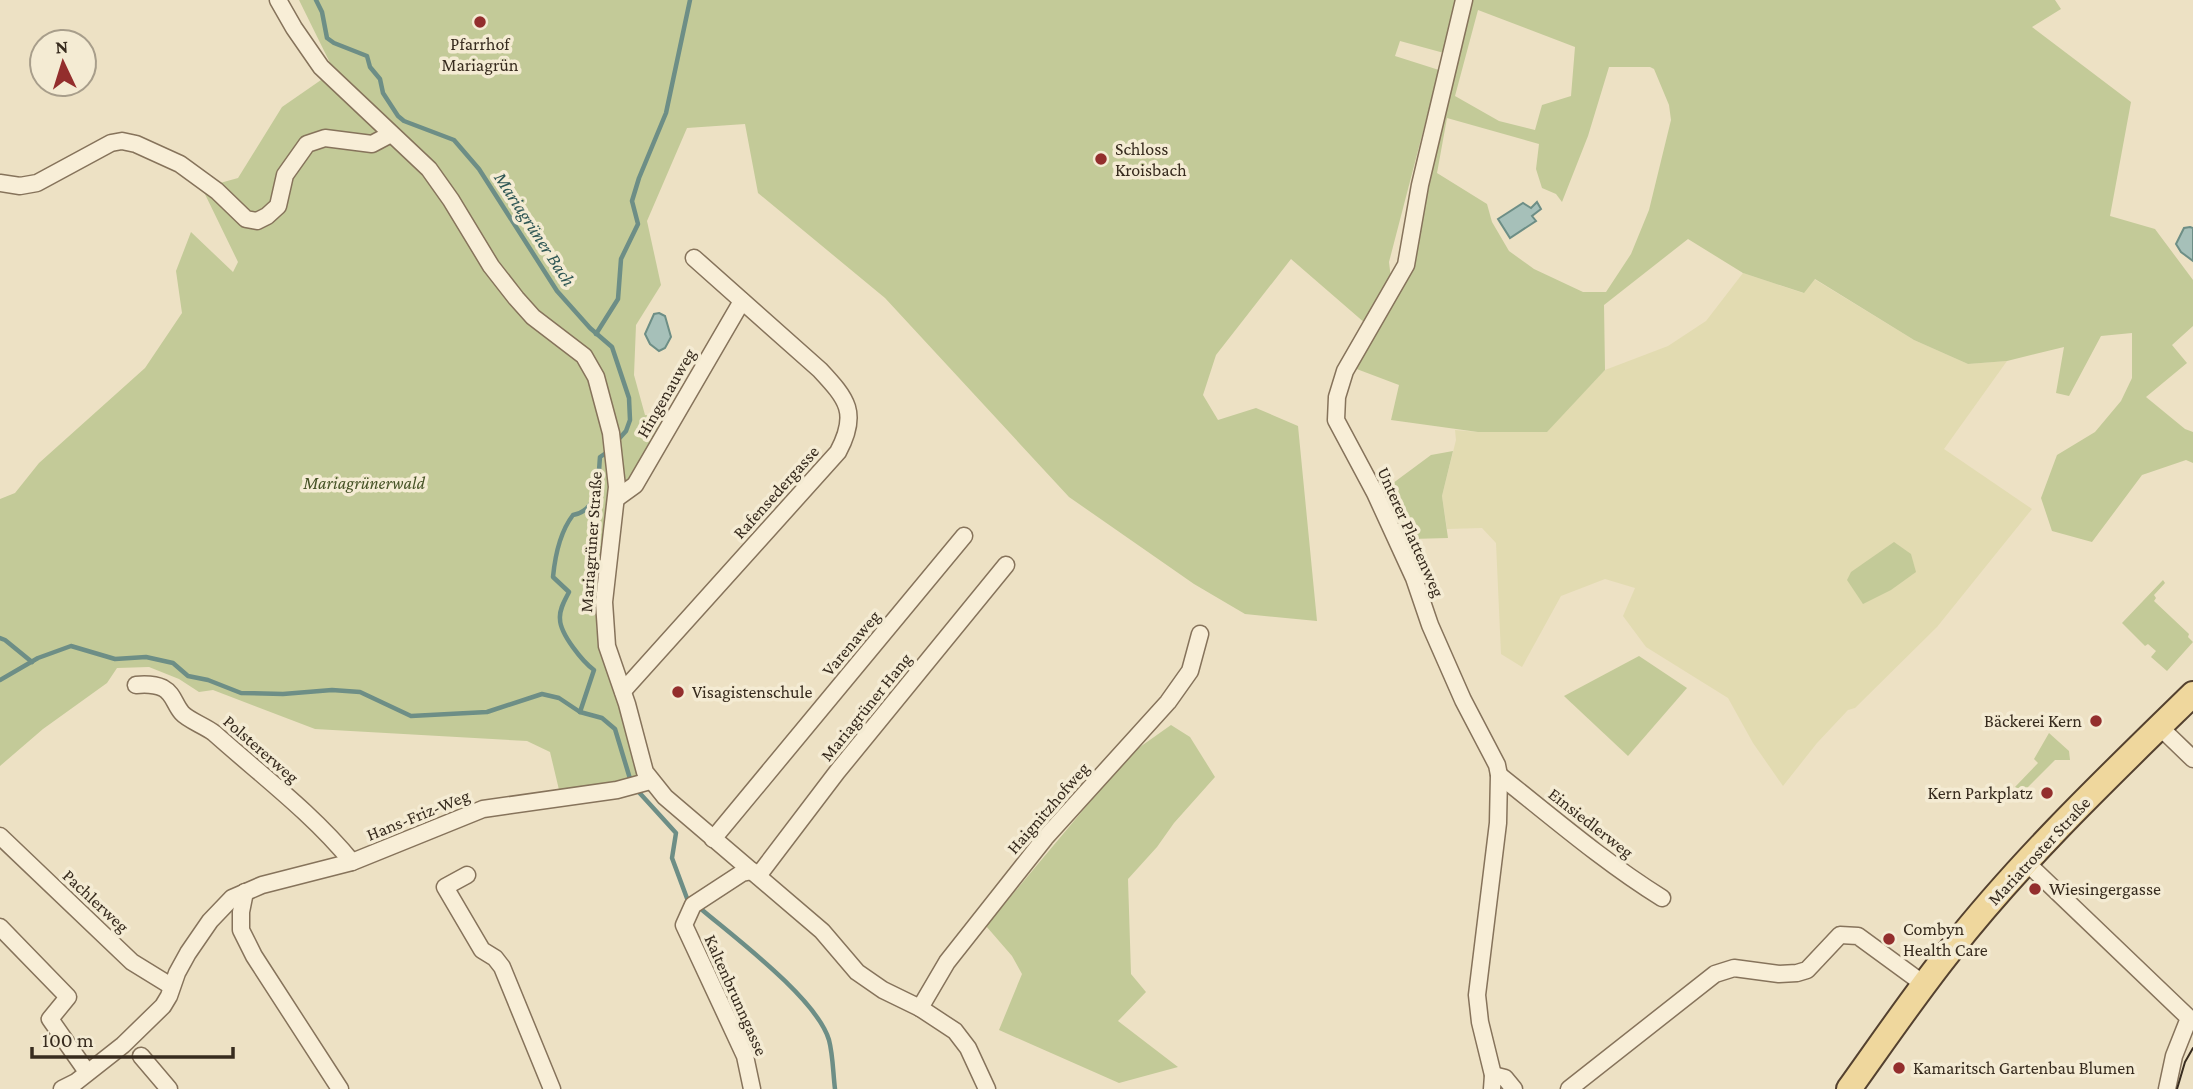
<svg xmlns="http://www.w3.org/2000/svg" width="2193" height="1089" viewBox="0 0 2193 1089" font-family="'Crimson Pro',serif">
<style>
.farmland{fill:#e2dbb1}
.green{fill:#c3ca98;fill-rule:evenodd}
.water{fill:#a6c0b9;stroke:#6d8e86;stroke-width:2}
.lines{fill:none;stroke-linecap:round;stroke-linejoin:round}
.stream{stroke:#6d8e86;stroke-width:4.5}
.minor-casing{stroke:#86735b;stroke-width:19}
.primary-casing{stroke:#54412f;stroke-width:28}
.minor{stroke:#f8eed7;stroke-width:16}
.primary{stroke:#efd79d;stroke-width:24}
.tram{stroke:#372b1e;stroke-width:2}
.poi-dot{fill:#932e2d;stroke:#f4ebd3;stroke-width:2.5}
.labels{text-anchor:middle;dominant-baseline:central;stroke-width:7;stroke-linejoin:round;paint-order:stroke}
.poi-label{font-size:18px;fill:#372b1e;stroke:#f4ebd3;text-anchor:start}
.street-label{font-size:18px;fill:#372b1e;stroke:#f4ebd3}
.park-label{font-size:18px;font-style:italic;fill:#465326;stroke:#f4ebd3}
.water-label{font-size:19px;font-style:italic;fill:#2e5654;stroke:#f4ebd3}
</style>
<rect width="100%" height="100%" fill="#ede1c4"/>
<!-- farmland -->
<path class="farmland" d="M 1743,273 L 1803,293 L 1814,279 L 1914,340 L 1968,364 L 2007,361 L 1944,449 L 2032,509 L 1937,627 L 1855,708 L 1848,710 L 1817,743 L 1783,786 L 1753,743 L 1728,698 L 1646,647 L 1623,616 L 1635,588 L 1605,579 L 1561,596 L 1522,667 L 1501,654 L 1496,543 L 1482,528 L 1447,529 L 1442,496 L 1456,440 L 1455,430 L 1478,432 L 1547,431 L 1605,370 L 1668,346 L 1706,321 Z"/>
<!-- green -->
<g class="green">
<path d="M 299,0 L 1458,0 L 1444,53 L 1400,41 L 1395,56 L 1439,70 L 1389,262 L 1393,296 L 1407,280 L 1429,163 L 1468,0 L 2055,0 L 2061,9 L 2032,27 L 2131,102 L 2110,216 L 2155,229 L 2193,280 L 2193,326 L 2172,345 L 2187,363 L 2146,397 L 2185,429 L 2193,432 L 2193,463 L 2186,460 L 2142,475 L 2092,542 L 2052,531 L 2041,498 L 2057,455 L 2095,432 L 2121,401 L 2132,378 L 2132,333 L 2101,336 L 2069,396 L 2056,393 L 2064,347 L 2007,361 L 1968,364 L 1914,340 L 1815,279 L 1804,293 L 1743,273 L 1688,239 L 1604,305 L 1605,370 L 1547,432 L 1478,432 L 1391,420 L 1399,385 L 1354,368 L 1373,330 L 1291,259 L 1216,355 L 1203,395 L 1218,420 L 1256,408 L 1298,426 L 1317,621 L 1245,614 L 1194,584 L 1069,497 L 885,298 L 758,193 L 745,124 L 687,128 L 647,221 L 661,285 L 636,325 L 634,375 L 645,415 L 656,416 L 664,428 L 606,532 L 598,570 L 595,605 L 598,647 L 620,703 L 641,778 L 560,794 L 550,752 L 527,741 L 315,729 L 213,690 L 199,692 L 179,679 L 149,667 L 117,668 L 107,683 L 43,729 L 0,766 L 0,499 L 15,493 L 39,463 L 145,368 L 182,313 L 176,271 L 191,232 L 233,272 L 238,262 L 202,188 L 238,178 L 282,107 L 334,71 ZM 1478,10 L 1575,47 L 1571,96 L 1542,105 L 1535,130 L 1499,121 L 1455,96 ZM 1609,67 L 1650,67 L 1654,69 L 1669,105 L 1671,120 L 1649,210 L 1631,254 L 1606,292 L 1583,292 L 1534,269 L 1509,251 L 1492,222 L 1487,204 L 1437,173 L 1447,118 L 1539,144 L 1536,169 L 1542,188 L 1556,194 L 1562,202 L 1588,136 Z"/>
<path d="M 1453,451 L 1442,496 L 1448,538 L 1411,539 L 1405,535 L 1400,541 L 1381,492 L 1431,455 Z"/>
<path d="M 1894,542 L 1911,554 L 1916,572 L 1891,590 L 1863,604 L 1847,580 L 1851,572 Z"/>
<path d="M 2163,580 L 2165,583 L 2154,595 L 2156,598 L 2154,601 L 2189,634 L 2188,637 L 2193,642 L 2167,671 L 2151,657 L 2156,651 L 2148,644 L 2145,646 L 2122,623 Z"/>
<path d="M 1639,656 L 1687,688 L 1628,756 L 1564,696 Z"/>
<path d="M 1171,725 L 1190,737 L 1215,777 L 1174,823 L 1157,847 L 1128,879 L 1131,974 L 1146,992 L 1118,1021 L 1178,1067 L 1119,1083 L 999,1030 L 1022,974 L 1012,956 L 986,926 L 1130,754 Z"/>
<path d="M 2049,733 L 2069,751 L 2070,760 L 2055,760 L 2022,793 L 2015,787 L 2038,763 L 2034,759 Z"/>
</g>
<!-- water -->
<g class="water">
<path d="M 1537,202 L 1541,209 L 1532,216 L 1536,221 L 1510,238 L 1498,219 L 1523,203 L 1531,208 Z"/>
<path d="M 2190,227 L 2193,228 L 2193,261 L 2181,252 L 2176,244 L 2184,228 Z"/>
<path d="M 659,313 L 665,316 L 671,337 L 665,348 L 659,351 L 650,344 L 645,334 L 654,314 Z"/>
</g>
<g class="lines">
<!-- stream -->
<g class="stream">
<path d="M 316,0 L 322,12 L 327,38 L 334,43 L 367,56 L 370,67 L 380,79 L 383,93 L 398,116 L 404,121 L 454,140 L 479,169 L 557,291 L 590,328 L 612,347 L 629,398 L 630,420 L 626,431 L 617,441"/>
<path d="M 596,334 L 618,299 L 621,259 L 638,224 L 632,201 L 639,178 L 666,113 L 690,0"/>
<path d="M 0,638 L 5,640 L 32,662"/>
<path d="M 0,680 L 38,658 L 71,646 L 115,659 L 146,657 L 173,663 L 188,676 L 208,680 L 241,693 L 283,694 L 332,690 L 360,692 L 411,716 L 487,712 L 542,694 L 559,698 L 580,712 L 602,718 L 615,729 L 631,782"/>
<path d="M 580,712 L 594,670 C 583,662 560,634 560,619 C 559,609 565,600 569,592 L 553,577 C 555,556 560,532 573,515 C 600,510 598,479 600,457 L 609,451"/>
<path d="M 636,789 L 676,833 L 672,858 L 688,901"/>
<path d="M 701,909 C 734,937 817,999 829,1040 C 833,1055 833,1073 835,1089"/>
</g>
<!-- minor casing -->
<g class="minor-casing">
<g id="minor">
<path d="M 278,0 L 294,28 L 321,67 L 429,169 L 451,200 L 491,266 L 516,298 L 533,317 L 584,356 L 596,377 L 611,433 L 617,487 L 604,602 L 607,646 L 627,704 L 645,772 L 665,797 L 822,931 L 857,972 L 883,990 L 920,1008 L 955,1031 L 968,1048 L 987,1089"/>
<path d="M 1464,0 L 1420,185 L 1406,265 L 1345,371 L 1337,397 L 1336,420 L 1375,493 L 1414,578 L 1430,625 L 1463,700 L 1497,765 L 1499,775 L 1498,823 L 1477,995 L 1480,1022 L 1493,1075 L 1492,1089"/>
<path d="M 0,183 L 20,186 L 37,183 L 111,143 L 122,141 L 136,144 L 180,164 L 217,191 L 246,219 L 257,221 L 267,216 L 278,206 L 285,175 L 307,144 L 325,138 L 372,144 L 391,134"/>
<path d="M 617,498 L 635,485 L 742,301"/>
<path d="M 136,685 C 146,684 154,684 163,688 C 174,694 174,704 182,713 C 188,720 205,726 214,733 C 261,775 313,814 352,862"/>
<path d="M 623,691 L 838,452 C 859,413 847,399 820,370 L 694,258"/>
<path d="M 2161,725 L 2165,732 L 2193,759"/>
<path d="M 1499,775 C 1552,817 1604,862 1662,898"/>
<path d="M 0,836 L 132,962 L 171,986"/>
<path d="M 713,839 L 964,536"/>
<path d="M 2026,862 L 2189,1018 L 2174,1056 L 2167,1089"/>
<path d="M 752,871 L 742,873 L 693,905 L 684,925 L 745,1056 L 752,1089"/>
<path d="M 467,875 L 445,887 L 482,950 L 495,958 L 502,967 L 552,1089"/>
<path d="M 758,876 L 837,772 L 1006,565"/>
<path d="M 245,892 L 241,912 L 241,930 L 254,956 L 340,1089"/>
<path d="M 0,927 L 68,997 L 50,1019 L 87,1072"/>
<path d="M 920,1008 L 947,962 L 1045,838 L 1168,702 L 1190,671 L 1200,634"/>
<path d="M 141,1056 L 169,1089"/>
<path d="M 1493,1075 L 1505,1078 L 1514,1089"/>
<path d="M 62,1089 L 76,1082 L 123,1045 L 163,1006 L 169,996 L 177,973 L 188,953 L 210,921 L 232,898 L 262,885 L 352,862 L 483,809 L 617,790 L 650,781"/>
<path d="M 1569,1089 L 1715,974 L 1734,968 L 1779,974 L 1797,973 L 1807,970 L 1840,935 L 1858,936 L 1925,985"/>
</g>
</g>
<!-- primary casing -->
<g class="primary-casing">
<path id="primary" d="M 1849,1089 C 1882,1043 1914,996 1949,952 C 2022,859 2109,776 2193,694"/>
</g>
<!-- minor -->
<use href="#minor" class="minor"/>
<!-- primary -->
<use href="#primary" class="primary"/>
<!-- tram -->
<path class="tram" d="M 2177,1089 L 2185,1062 L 2193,1048"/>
</g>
<!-- markers -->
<g class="poi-dot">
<circle cx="480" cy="22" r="7"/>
<circle cx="1101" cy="159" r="7"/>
<circle cx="678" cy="692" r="7"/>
<circle cx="2096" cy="721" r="7"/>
<circle cx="2047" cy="793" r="7"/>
<circle cx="2035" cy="889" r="7"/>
<circle cx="1889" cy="939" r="7"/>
<circle cx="1899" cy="1068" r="7"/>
</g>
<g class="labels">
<!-- poi labels -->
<g class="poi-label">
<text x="480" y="44" text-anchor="middle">Pfarrhof<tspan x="480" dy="21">Mariagrün</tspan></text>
<text x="1115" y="149">Schloss<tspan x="1115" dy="21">Kroisbach</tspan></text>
<text x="692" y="692">Visagistenschule</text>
<text x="2082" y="721" text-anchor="end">Bäckerei Kern</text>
<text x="2033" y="793" text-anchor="end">Kern Parkplatz</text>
<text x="2049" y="889">Wiesingergasse</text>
<text x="1903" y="929">Combyn<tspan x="1903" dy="21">Health Care</tspan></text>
<text x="1913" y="1068">Kamaritsch Gartenbau Blumen</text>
</g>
<!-- street labels -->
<g class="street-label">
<text transform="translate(666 393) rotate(-60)">Hingenauweg</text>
<text transform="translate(776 492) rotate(-48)">Rafensedergasse</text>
<text transform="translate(1411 532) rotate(66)">Unterer Plattenweg</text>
<text transform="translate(591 542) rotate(-86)">Mariagrüner Straße</text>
<text transform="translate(851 643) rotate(-50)">Varenaweg</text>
<text transform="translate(866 707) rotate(-51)">Mariagrüner Hang</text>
<text transform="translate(261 749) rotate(41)">Polstererweg</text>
<text transform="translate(1048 808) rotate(-49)">Haignitzhofweg</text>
<text transform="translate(418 815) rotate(-22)">Hans-Friz-Weg</text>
<text transform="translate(1591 823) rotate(38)">Einsiedlerweg</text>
<text transform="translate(2039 851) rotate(-47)">Mariatroster Straße</text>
<text transform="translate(96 901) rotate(43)">Pachlerweg</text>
<text transform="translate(736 995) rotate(66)">Kaltenbrunngasse</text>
</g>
<!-- park labels -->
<g class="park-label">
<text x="364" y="483">Mariagrünerwald</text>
</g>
<!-- water labels -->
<g class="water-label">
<text transform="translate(535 229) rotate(57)">Mariagrüner Bach</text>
</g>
</g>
<!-- north arrow -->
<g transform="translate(63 63) rotate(356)"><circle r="33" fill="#f4ebd3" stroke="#a89e8b" stroke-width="2"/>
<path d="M0-5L12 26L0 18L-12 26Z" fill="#932e2d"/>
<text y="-10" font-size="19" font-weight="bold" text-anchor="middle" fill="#372b1e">N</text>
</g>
<!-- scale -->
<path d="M32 1047v10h201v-10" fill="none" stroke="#372b1e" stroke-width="3.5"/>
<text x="42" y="1047" font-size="21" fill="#372b1e" stroke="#f4ebd3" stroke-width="5" paint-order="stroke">100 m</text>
</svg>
